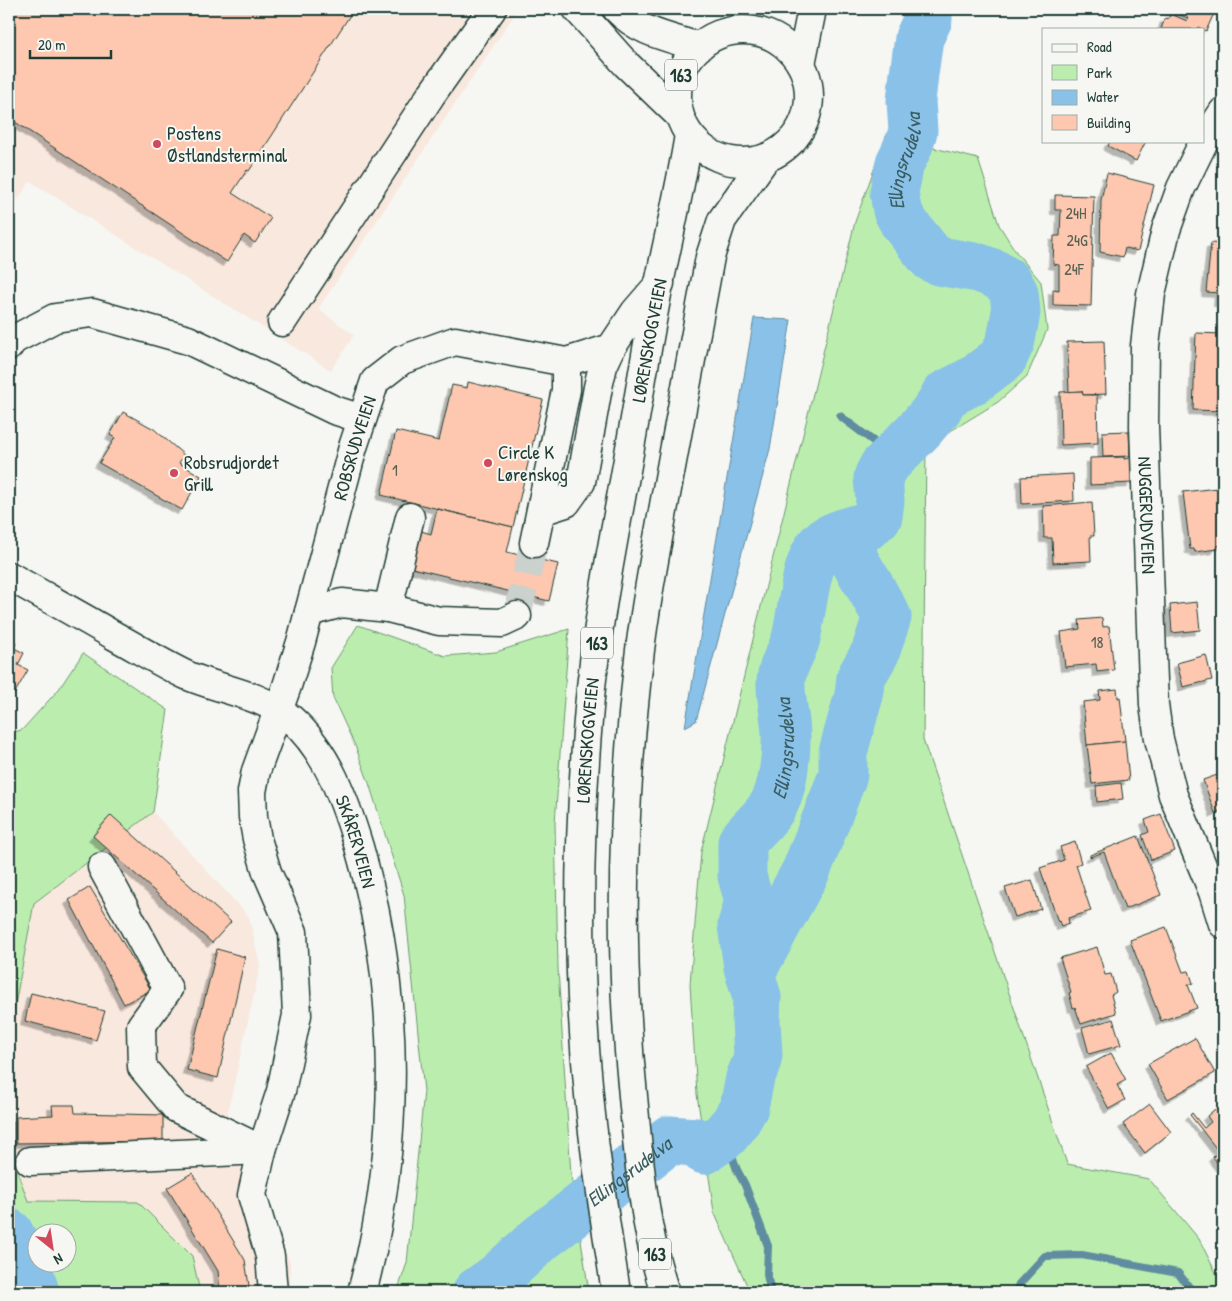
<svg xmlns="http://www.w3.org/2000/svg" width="1232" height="1301" viewBox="0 0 1232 1301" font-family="'Patrick Hand',sans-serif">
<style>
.built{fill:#f8e8de}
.green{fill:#bbeeae;stroke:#6d9671;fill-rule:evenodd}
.water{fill:#89c1e8;stroke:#5f8ca0}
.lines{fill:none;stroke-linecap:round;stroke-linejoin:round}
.stream{stroke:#5f8ca0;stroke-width:8}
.river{stroke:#89c1e8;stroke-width:49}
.building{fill:#fdc8af;stroke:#1f3d34;filter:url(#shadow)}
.minor-tunnel{stroke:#cbd1cc;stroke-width:28;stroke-dasharray:28 14;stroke-linecap:butt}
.minor-casing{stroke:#1f3d34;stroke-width:31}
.highway-casing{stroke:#1f3d34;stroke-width:31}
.minor{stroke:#f6f6f2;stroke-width:28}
.highway{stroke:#f6f6f2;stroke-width:28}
.poi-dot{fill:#d1495b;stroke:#f6f6f2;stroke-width:2}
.labels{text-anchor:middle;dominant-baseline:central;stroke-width:4;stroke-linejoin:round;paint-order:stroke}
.number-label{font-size:16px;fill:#566053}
.shield{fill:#f6f6f2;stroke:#60746d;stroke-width:1}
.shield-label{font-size:18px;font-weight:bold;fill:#1f3d34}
.poi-label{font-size:19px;fill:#1f3d34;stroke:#f6f6f2;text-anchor:start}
.street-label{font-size:19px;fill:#1f3d34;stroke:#f6f6f2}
.water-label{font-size:20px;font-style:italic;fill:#3a5e61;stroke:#f6f6f2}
</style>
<defs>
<filter id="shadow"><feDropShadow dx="-4.5" dy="4.5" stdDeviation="0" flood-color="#0004"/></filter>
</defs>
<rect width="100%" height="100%" fill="#f6f6f2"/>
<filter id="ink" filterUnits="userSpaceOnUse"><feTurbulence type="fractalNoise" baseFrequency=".02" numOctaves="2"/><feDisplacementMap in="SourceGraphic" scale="10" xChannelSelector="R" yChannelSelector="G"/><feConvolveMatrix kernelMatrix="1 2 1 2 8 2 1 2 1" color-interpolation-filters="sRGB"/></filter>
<g filter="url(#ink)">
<!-- built -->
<g class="built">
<path d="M 9,9 L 518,9 L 318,309 L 354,335 L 331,370 L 30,181 L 9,213 Z"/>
<path d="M 153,812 L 249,917 L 260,966 L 228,1111 L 241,1168 L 290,1262 L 290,1292 L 200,1292 L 192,1256 L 138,1202 L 28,1201 L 9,1149 L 9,1037 L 34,903 Z"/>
</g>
<!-- green -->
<g class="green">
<path d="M 886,136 L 978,159 L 999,225 L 1016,252 L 1041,282 L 1047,330 L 1027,376 L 998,402 L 926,446 L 923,740 L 1067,1164 L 1149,1179 L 1199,1239 L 1223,1287 L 1223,1292 L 750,1292 L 714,1212 L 697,1094 L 690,984 L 701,852 L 855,222 Z"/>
<path d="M 358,625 L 445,656 L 496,652 L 569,629 L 555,823 L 558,969 L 571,1175 L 589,1292 L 397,1292 L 407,1263 L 424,1091 L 404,895 L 369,783 L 356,748 L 333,698 L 331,668 Z"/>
<path d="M 83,653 L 168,710 L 153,812 L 34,903 L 9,1037 L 9,733 L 22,730 L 59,689 Z"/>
<path d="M 9,1149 L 28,1201 L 138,1202 L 192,1256 L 200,1292 L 9,1292 ZM 38,1234 L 68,1234 L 68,1264 L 38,1264 Z"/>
</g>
<!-- water -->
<path class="water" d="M 754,318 L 791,320 L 770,449 L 696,721 L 685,727 Z"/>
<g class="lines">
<!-- stream -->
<g class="stream">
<path d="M 840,416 L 893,456"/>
<path d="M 725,1135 L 737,1170 L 745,1185 L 768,1246 L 767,1275 L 771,1292"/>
<path d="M 1016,1292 L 1019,1284 L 1045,1256 L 1082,1255 L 1178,1273 L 1193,1292"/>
</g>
<!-- river -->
<g class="river">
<path d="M 750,974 L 806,871 L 829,812 L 843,775 L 843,752 L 859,695 L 861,677 L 875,653 L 887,617 L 868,583 L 854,560 L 850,532"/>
<path d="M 9,1233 L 28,1270 L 35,1292"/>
<path id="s1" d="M 477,1292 L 498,1277 L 541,1238 L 669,1140 L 696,1142 L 704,1150 L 725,1135 L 735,1123 L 744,1107 L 750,1078 L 756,1064 L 758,1055 L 756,1021 L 757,997 L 748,967 L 742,925 L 749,901 L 742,876 L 742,842 C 753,827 771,815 777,797 C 783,782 786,757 786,741 C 787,721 780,701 781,681 C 782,665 792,653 796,638 C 802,615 805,560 822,544 C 831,535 855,530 867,526 L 878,516 L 880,501 L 878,477 L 883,467 L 921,428 L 938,408 L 945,395 L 974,380 L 1003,358 L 1011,340 L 1016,312 L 1014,293 L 1008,282 L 995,274 L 979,268 L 939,261 L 932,258 L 904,223 L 897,210 L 894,192 L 900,163 L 908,147 L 913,131 L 911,101 L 914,74 L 919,38 L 928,19 L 926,9"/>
</g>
</g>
<!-- building -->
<g class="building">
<path d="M 9,9 L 354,9 L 249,171 L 247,170 L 232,193 L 271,218 L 255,243 L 244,235 L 227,262 L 9,118 Z"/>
<path d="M 1165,9 L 1216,9 L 1206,31 L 1198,27 L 1197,29 L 1161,29 L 1165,18 L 1168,19 L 1171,14 L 1187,21 L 1188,18 Z"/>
<path d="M 1110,141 L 1146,141 L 1136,161 L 1108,146 Z"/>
<path d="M 1107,173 L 1154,185 L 1138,251 L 1125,248 L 1123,257 L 1100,252 L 1101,200 Z"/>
<path d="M 1055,195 L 1094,196 L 1091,306 L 1053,305 L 1053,289 L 1059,290 L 1059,265 L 1053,264 L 1054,236 L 1060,236 L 1061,210 L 1055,210 Z"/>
<path d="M 1211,243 L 1223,244 L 1223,302 L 1218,302 L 1219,293 L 1206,292 Z"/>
<path d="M 1196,333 L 1223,334 L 1223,411 L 1193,410 Z"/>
<path d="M 1104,341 L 1106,394 L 1083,395 L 1082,391 L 1069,392 L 1067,342 Z"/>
<path d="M 468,382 L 543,400 L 513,527 L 381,495 L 396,431 L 439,441 L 452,385 L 467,388 Z"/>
<path d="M 1082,391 L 1083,395 L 1097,395 L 1098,443 L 1061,445 L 1060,392 Z"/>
<path d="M 123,412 L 154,429 L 184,455 L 179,463 L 201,476 L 182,510 L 99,463 L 115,438 L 110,435 Z"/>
<path d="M 1129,431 L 1130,456 L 1103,457 L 1102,432 Z"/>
<path d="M 1124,457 L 1124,459 L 1131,458 L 1132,483 L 1090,485 L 1090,458 Z"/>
<path d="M 1073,474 L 1074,501 L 1022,504 L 1021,477 Z"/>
<path d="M 1217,488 L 1223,545 L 1217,546 L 1217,549 L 1195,552 L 1194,549 L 1190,549 L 1183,492 Z"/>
<path d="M 1092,502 L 1094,536 L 1090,536 L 1091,561 L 1053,563 L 1052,538 L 1044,538 L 1043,506 Z"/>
<path d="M 437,509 L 513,527 L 507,552 L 558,564 L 549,601 L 412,568 L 421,531 L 431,534 Z"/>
<path d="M 1197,602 L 1200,630 L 1172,633 L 1170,605 Z"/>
<path d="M 1102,618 L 1103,627 L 1109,626 L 1114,670 L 1097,672 L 1096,664 L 1065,667 L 1061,632 L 1080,629 L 1079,620 Z"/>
<path d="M 9,639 L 16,643 L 14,648 L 24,653 L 18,665 L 28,670 L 9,703 Z"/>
<path d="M 1206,655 L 1212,680 L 1183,687 L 1177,663 Z"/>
<path d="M 1117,689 L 1118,698 L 1120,697 L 1125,741 L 1087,745 L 1083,702 L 1100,700 L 1099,691 Z"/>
<path d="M 1125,741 L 1129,780 L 1092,784 L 1087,745 Z"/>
<path d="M 1223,773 L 1223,810 L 1215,813 L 1203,780 Z"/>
<path d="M 1121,783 L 1123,799 L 1097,802 L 1096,786 Z"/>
<path d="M 1161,814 L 1175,851 L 1151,860 L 1142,835 L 1149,832 L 1145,820 Z"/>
<path d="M 111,815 L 231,922 L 212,943 L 93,836 Z"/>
<path d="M 1138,836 L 1161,895 L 1125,909 L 1104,852 L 1090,857 L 1090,855 Z"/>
<path d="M 1075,842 L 1081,863 L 1076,865 L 1091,911 L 1068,918 L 1069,923 L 1061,926 L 1059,921 L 1058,922 L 1040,868 L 1064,860 L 1060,847 Z"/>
<path d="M 1032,880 L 1041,909 L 1015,917 L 1005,888 Z"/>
<path d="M 90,887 L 151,990 L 124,1004 L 69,900 Z"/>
<path d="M 1166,927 L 1183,972 L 1189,971 L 1193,983 L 1188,985 L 1197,1008 L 1161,1021 L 1130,940 Z"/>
<path d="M 1097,947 L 1105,975 L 1111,974 L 1116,992 L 1111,995 L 1116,1013 L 1081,1024 L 1075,1007 L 1073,1008 L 1069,993 L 1071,992 L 1060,958 Z"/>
<path d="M 217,949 L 245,957 L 218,1078 L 187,1070 Z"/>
<path d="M 31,993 L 105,1011 L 96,1040 L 25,1021 Z"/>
<path d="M 1113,1019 L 1121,1045 L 1089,1054 L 1082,1028 Z"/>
<path d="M 1195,1038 L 1215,1073 L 1168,1099 L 1148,1064 Z"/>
<path d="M 1111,1053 L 1126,1080 L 1117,1085 L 1125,1100 L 1109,1109 L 1086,1067 Z"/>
<path d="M 1150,1104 L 1171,1132 L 1145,1153 L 1123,1124 Z"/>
<path d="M 1221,1104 L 1223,1107 L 1223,1170 L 1213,1157 L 1219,1152 L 1190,1115 L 1192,1113 L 1204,1128 L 1211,1122 L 1207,1116 Z"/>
<path d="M 52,1105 L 74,1105 L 75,1113 L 163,1115 L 163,1141 L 16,1143 L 16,1117 L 53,1115 Z"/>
<path d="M 192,1173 L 245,1260 L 250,1292 L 220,1292 L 218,1271 L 167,1188 Z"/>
</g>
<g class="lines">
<!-- minor-tunnel -->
<path class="minor-tunnel" d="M 517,616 L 534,543"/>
<!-- minor casing -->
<g class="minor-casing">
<g id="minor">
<path d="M 577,9 L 626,64 L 679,115"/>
<path d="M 617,9 C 640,33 668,37 699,47"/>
<path id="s2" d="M 1223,112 L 1204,141 L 1181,188 L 1166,230 L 1151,294 L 1145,346 L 1144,426 L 1152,656 L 1154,705 L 1159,739 L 1173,795 L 1213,892 L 1223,924"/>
<path d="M 282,322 L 431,95 L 492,9"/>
<path d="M 9,346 L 13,340 L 55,318 L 92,313 L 188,340 L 334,410 L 362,419"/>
<path d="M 541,511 L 566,503 L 581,482 L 598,387 L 603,366 L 611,348"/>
<path d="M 534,543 L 566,390 L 566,362"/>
<path id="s3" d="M 9,576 C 44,596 79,615 113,635 C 137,648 161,663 186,675 C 220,690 262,694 291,719 C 328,752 345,801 359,847 C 401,992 401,1147 362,1292"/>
<path d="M 388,608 L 410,517"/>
<path d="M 309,612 L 342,603 L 388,608 L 439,621 L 502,623 L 517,616"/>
<path d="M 30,1161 L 262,1150 L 176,1108 L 142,1067 L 141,1026 L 168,989 L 102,867"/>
<path id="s4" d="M 273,1292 L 270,1256 L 252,1195 L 262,1150 L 281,1091 L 297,1015 L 293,932 L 267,872 L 257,839 L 253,817 L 252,792 L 256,771 L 286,689 L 301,642 L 353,447 L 375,381 L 402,360 L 455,341 L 566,362 L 611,348 L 635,312 L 660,283"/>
</g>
</g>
<!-- highway casing -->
<g class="highway-casing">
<g id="highway">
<circle cx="743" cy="96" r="66"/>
<path d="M 801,64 L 812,9"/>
<path id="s5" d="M 616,1292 C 606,1226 595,1161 589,1095 C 576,966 578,836 589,708 C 596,630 611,553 625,476 C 637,410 647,344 660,279 C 670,231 681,184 689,135"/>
<path d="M 665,1292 C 644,1230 639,1161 633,1096 C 618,948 622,797 640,650 C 646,600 656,550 665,500 C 680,419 695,338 710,257 L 722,220 L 765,159"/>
</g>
</g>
<!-- minor -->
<use href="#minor" class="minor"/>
<!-- highway -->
<use href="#highway" class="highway"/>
</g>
</g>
<!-- markers -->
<g class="poi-dot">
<circle cx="157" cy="144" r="5"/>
<circle cx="488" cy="463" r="5"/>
<circle cx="174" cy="473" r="5"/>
</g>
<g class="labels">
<!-- number labels -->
<g class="number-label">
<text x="1076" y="213">24H</text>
<text x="1077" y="240">24G</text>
<text x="1074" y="269">24F</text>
<text x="395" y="470">1</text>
<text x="1097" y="642">18</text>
</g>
<!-- shield labels -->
<g class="shield">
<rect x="665" y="59.5" width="32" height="31" rx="4"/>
<rect x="581" y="627.5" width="32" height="31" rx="4"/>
<rect x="639" y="1238.5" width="32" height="31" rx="4"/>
</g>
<g class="shield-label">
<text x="681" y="75">163</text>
<text x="597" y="643">163</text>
<text x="655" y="1254">163</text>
</g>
<!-- poi labels -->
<g class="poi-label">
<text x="167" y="133">Postens<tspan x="167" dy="22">Østlandsterminal</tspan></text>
<text x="498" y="452">Circle K<tspan x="498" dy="22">Lørenskog</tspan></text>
<text x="184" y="462">Robsrudjordet<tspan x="184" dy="22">Grill</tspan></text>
</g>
<!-- street labels -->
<g class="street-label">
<text stroke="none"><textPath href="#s5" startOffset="959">LØRENSKOGVEIEN</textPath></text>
<text stroke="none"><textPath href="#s4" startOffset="875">ROBSRUDVEIEN</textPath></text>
<text stroke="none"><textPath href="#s2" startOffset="419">NUGGERUDVEIEN</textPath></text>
<text stroke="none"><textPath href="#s5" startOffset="554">LØRENSKOGVEIEN</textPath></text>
<text stroke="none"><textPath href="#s3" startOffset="458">SKÅRERVEIEN</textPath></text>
</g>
<!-- water labels -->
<g class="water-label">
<text stroke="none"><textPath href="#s1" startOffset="1482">Ellingsrudelva</textPath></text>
<text stroke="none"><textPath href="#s1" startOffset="721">Ellingsrudelva</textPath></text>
<text stroke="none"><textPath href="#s1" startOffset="194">Ellingsrudelva</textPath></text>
</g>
</g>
<!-- margin -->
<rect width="1232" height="1301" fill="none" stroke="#f6f6f2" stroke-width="30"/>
<rect x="15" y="15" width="1202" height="1271" fill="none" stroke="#1f3d34" stroke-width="2" filter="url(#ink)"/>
<!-- legend -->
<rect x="1042" y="28" width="162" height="115" fill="#f6f6f2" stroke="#a0aca6"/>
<rect x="1052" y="44" width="25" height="8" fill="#f6f6f2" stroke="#a0aca6"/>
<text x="1087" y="52" font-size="15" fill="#1f3d34">Road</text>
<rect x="1052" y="65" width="25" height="15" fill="#bbeeae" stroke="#a0aca6"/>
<text x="1087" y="78" font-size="15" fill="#1f3d34">Park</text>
<rect x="1052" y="90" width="25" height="15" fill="#89c1e8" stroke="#a0aca6"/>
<text x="1087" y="102" font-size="15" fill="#1f3d34">Water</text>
<rect x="1052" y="115" width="25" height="15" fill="#fdc8af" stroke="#a0aca6"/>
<text x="1087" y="128" font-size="15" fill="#1f3d34">Building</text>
<!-- north arrow -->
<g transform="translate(52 1248) rotate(150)"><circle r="24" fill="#f6f6f2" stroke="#a0aca6"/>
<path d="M0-4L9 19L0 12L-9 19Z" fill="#d1495b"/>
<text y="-8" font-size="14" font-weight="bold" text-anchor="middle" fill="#1f3d34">N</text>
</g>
<!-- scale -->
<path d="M30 50v8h81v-8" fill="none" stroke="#1f3d34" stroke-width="2.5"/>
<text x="38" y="50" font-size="15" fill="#1f3d34" stroke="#f6f6f2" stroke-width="4" paint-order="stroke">20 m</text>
</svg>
